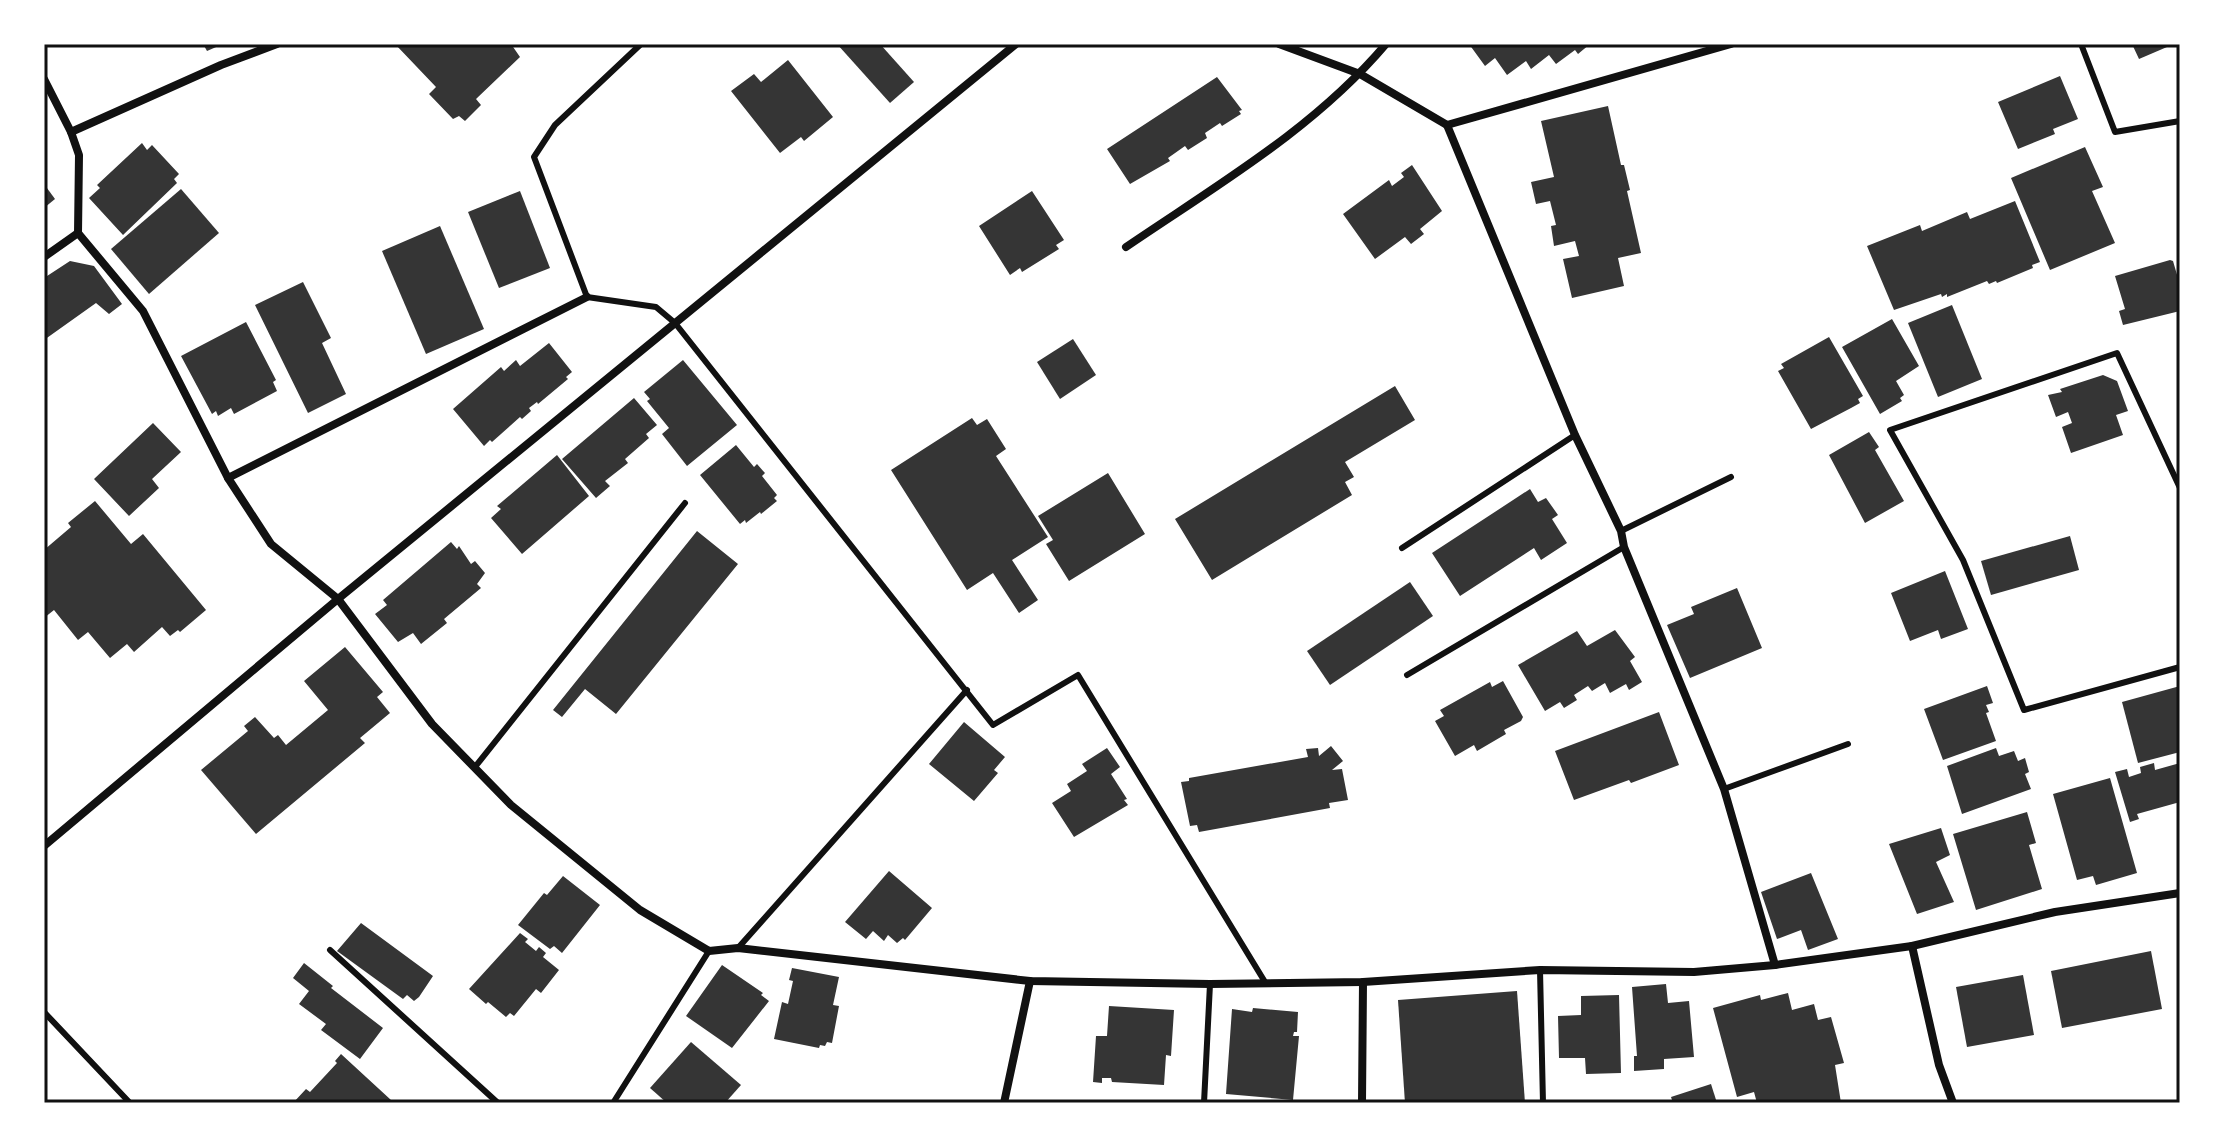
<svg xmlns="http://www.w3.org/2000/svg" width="2224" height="1147" viewBox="0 0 2224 1147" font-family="Jost,sans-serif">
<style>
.building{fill:#353535}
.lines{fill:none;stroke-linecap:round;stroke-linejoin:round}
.service{stroke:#111;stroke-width:6}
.minor{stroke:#111;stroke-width:8}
.neatline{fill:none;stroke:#111;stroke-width:3}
</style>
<rect width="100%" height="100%" fill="#fff"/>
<!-- building -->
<g class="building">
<path d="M 203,44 L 223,44 L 207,51 Z"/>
<path d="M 395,44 L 511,44 L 520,57 L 476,99 L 481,105 L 465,121 L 459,116 L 453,119 L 429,94 L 436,87 Z"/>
<path d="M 837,44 L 880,44 L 914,82 L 890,103 Z"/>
<path d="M 1469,44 L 1590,44 L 1578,54 L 1575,50 L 1556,64 L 1549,55 L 1531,69 L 1526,61 L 1507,75 L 1495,58 L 1485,66 Z"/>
<path d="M 2132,44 L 2174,44 L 2139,59 Z"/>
<path d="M 788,60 L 833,117 L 804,141 L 801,137 L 780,153 L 731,91 L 754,74 L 761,82 Z"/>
<path d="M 2060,76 L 2078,119 L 2053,129 L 2055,134 L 2018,149 L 1998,102 Z"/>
<path d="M 1217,77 L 1242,110 L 1239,111 L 1241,114 L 1222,126 L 1220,123 L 1205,133 L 1207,138 L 1188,150 L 1185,146 L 1168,158 L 1170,161 L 1130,184 L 1107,149 Z"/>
<path d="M 1608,106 L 1621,165 L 1624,165 L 1630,190 L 1627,191 L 1641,253 L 1618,258 L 1624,286 L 1572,298 L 1563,259 L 1579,256 L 1575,241 L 1554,246 L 1551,226 L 1556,225 L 1550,201 L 1536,204 L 1531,182 L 1554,177 L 1541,121 Z"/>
<path d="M 142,143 L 147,150 L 152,145 L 179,174 L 174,179 L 177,183 L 123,235 L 89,198 L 100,188 L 97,185 Z"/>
<path d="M 2085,147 L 2103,187 L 2092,191 L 2115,243 L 2050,270 L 2011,178 Z"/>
<path d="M 1412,165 L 1442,211 L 1420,229 L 1424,234 L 1411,244 L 1405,237 L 1375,259 L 1343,214 L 1389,180 L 1392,186 L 1404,177 L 1401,173 Z"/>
<path d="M 44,184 L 55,199 L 44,208 Z"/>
<path d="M 181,189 L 219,233 L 149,294 L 111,249 Z"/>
<path d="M 520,191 L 550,268 L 499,288 L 468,212 Z"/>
<path d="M 1032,191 L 1064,240 L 1056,245 L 1059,249 L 1022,272 L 1020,268 L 1010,275 L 979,226 Z"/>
<path d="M 2015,201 L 2040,262 L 2032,265 L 2033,268 L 1997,283 L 1996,281 L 1989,284 L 1987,281 L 1947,297 L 1947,294 L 1942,297 L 1941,294 L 1894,310 L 1867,246 L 1920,225 L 1922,231 L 1967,212 L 1970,219 Z"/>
<path d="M 440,226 L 484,329 L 426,354 L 382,251 Z"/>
<path d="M 2170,260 L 2173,261 L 2180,285 L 2180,311 L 2123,325 L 2119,311 L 2125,309 L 2115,276 Z"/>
<path d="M 70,261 L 94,266 L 122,304 L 109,314 L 96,303 L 44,340 L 44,278 Z"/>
<path d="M 303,282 L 331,338 L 322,343 L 346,394 L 308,413 L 255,305 Z"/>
<path d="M 1952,305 L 1982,379 L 1938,397 L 1908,323 Z"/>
<path d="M 1892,319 L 1919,366 L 1896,381 L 1904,395 L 1900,398 L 1902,401 L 1880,414 L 1842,347 Z"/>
<path d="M 246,322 L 276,380 L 273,382 L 277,391 L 234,414 L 231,408 L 218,416 L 216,411 L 212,414 L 181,356 Z"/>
<path d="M 1829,337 L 1863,396 L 1858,399 L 1860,403 L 1851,408 L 1811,429 L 1778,371 L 1784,368 L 1781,364 Z"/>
<path d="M 1073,339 L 1096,375 L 1060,399 L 1037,362 Z"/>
<path d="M 549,343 L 572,372 L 566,377 L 568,379 L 538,404 L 537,402 L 529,408 L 531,411 L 522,419 L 520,417 L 492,442 L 490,440 L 484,446 L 453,409 L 501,367 L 504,371 L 516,360 L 520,366 Z"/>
<path d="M 683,360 L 737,425 L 687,466 L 662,434 L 669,428 L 647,401 L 650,399 L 644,392 Z"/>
<path d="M 2103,375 L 2117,381 L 2128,411 L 2116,415 L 2123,435 L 2071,453 L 2062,427 L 2072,423 L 2068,412 L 2056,417 L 2048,395 L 2062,392 L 2060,389 Z"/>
<path d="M 1395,386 L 1415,420 L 1345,462 L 1354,477 L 1345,482 L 1352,495 L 1212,580 L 1175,519 Z"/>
<path d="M 634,398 L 657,425 L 646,434 L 649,438 L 625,459 L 628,463 L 605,481 L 610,486 L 596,498 L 562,459 Z"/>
<path d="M 972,418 L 977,425 L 987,419 L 1006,449 L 996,456 L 1048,537 L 1012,560 L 1038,600 L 1019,613 L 993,573 L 967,590 L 891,470 Z"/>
<path d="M 153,423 L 181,452 L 152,479 L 159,488 L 129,516 L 94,479 Z"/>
<path d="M 1869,432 L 1879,447 L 1875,450 L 1904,501 L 1865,523 L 1829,455 Z"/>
<path d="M 736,445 L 754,467 L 757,464 L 765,473 L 762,476 L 777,495 L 774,498 L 777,501 L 761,514 L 760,512 L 746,523 L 745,520 L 740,524 L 700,475 Z"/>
<path d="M 557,455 L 589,496 L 522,554 L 491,518 L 501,509 L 497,506 Z"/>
<path d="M 1108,473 L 1145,534 L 1069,581 L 1046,544 L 1053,540 L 1038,516 Z"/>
<path d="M 1530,489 L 1538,502 L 1546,498 L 1558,515 L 1552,519 L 1567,543 L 1541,560 L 1534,548 L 1460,596 L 1432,553 Z"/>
<path d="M 95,501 L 131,544 L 143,534 L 206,610 L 180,632 L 178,630 L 170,636 L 162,627 L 134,652 L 127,644 L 110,658 L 88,632 L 78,640 L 54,610 L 44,618 L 44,550 L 71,527 L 68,523 Z"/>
<path d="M 697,531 L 738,564 L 616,714 L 585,689 L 562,717 L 553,710 Z"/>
<path d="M 2070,536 L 2079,570 L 1991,595 L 1981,561 Z"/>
<path d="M 451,542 L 457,549 L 459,546 L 471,564 L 475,561 L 485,573 L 477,584 L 481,588 L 444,619 L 447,623 L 421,644 L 413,633 L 398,642 L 375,614 L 387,605 L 383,600 Z"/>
<path d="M 1945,571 L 1968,629 L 1941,639 L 1938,630 L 1910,641 L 1891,593 Z"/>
<path d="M 1410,582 L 1433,616 L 1330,685 L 1307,651 Z"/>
<path d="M 1737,588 L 1762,648 L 1690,678 L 1667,625 L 1694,614 L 1691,607 Z"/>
<path d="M 1615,630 L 1635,657 L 1630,661 L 1642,682 L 1629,690 L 1626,684 L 1610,693 L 1605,683 L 1592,691 L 1588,686 L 1574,695 L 1577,700 L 1564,708 L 1560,702 L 1545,711 L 1518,665 L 1577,631 L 1587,646 Z"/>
<path d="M 345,647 L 383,692 L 377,697 L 390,713 L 360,738 L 365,743 L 256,834 L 201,770 L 248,731 L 244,726 L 255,717 L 274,738 L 278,735 L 286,745 L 328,710 L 304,681 Z"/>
<path d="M 1503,681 L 1523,717 L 1521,721 L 1504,730 L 1506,734 L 1477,751 L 1474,745 L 1455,756 L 1435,721 L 1444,716 L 1440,710 L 1490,682 L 1492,687 Z"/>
<path d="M 1987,686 L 1993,703 L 1986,705 L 1989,712 L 1986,713 L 1996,741 L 1943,760 L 1924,709 Z"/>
<path d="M 2180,686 L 2180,752 L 2138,763 L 2122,702 Z"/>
<path d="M 1659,712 L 1679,765 L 1631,783 L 1629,780 L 1574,800 L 1555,751 Z"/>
<path d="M 964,722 L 1005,757 L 994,770 L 998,773 L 974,801 L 929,764 Z"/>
<path d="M 1331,746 L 1343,761 L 1332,770 L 1342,769 L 1348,800 L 1329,803 L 1330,808 L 1199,832 L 1197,825 L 1190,826 L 1181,782 L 1189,781 L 1189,778 L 1308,757 L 1306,749 L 1318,748 L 1319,756 Z"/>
<path d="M 1107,748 L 1120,767 L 1111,774 L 1127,799 L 1124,800 L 1128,805 L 1074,837 L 1052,803 L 1071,791 L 1067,784 L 1087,771 L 1082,764 Z"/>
<path d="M 1996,748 L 1999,756 L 2014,751 L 2018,761 L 2025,758 L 2029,772 L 2025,774 L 2031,789 L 1962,814 L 1947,766 Z"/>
<path d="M 2154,763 L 2155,770 L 2180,763 L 2180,802 L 2137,814 L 2139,819 L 2130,822 L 2115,772 L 2127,769 L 2129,777 L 2141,773 L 2140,767 Z"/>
<path d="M 2110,778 L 2137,873 L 2096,885 L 2093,876 L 2077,880 L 2053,794 Z"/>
<path d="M 2027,812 L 2036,843 L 2029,845 L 2042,889 L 1976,910 L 1953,834 Z"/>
<path d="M 1941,828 L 1950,855 L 1936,862 L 1954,902 L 1917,914 L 1889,844 Z"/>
<path d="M 889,871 L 932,908 L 905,940 L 903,938 L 897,943 L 888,935 L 884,941 L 873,931 L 866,939 L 845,922 Z"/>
<path d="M 1811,873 L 1838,939 L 1808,950 L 1801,930 L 1777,939 L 1761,892 Z"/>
<path d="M 563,876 L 600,905 L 562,953 L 554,946 L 550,949 L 518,925 L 544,893 L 547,895 Z"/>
<path d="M 361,923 L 433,976 L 419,997 L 414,1001 L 407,995 L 403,999 L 337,951 Z"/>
<path d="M 520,933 L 528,939 L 525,942 L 536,951 L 539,947 L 546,953 L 543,957 L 559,970 L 541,993 L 536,989 L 514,1016 L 510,1013 L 506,1017 L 488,1002 L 486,1004 L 469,989 Z"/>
<path d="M 2151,951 L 2162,1009 L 2062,1028 L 2051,971 Z"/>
<path d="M 304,963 L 333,986 L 331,988 L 383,1028 L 360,1059 L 321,1030 L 326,1024 L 299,1004 L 309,991 L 293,978 Z"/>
<path d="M 722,965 L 763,993 L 761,995 L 769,1001 L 732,1048 L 686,1016 Z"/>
<path d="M 792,968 L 839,977 L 833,1005 L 839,1006 L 832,1043 L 827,1042 L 825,1046 L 820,1045 L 819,1048 L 774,1039 L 782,1002 L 788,1004 L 793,981 L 789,980 Z"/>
<path d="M 2023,975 L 2034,1035 L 1967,1047 L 1956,987 Z"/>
<path d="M 1666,984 L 1668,1003 L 1689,1001 L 1694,1057 L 1664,1059 L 1664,1069 L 1634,1071 L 1634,1056 L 1637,1056 L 1632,987 Z"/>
<path d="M 1517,991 L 1525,1103 L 1405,1103 L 1398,1000 Z"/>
<path d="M 1788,993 L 1792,1010 L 1814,1004 L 1818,1020 L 1831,1017 L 1844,1063 L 1835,1065 L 1841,1103 L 1757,1103 L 1754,1092 L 1737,1097 L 1713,1008 L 1760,995 L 1761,1000 Z"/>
<path d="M 1619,995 L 1621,1073 L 1586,1074 L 1585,1058 L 1559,1058 L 1558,1016 L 1581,1015 L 1581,996 Z"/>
<path d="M 1109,1006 L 1174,1010 L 1171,1056 L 1166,1055 L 1164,1085 L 1112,1082 L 1111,1078 L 1102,1078 L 1102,1083 L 1093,1082 L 1096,1036 L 1107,1036 Z"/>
<path d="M 1253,1008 L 1298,1012 L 1297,1032 L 1294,1032 L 1293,1036 L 1299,1036 L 1293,1100 L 1226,1094 L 1232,1009 L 1252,1012 Z"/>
<path d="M 691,1042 L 741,1085 L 725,1103 L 667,1103 L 650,1088 Z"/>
<path d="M 341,1054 L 391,1100 L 388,1103 L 293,1103 L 306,1089 L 310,1092 L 337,1063 L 335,1061 Z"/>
<path d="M 1711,1084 L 1717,1103 L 1673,1103 L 1671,1097 Z"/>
</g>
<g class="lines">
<!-- service -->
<g class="service">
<path d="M 641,44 L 555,125 L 534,157 L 587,297 L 656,307 L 675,323 L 993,725 L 1078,675 L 1265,982"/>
<path d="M 2081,44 L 2115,132 L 2180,121"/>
<path d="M 2180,488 L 2117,353 L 1890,430 L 1963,560 L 2024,710 L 2180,667"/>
<path d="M 1621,531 L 1731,477"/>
<path d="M 1402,548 L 1575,435"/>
<path d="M 1407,675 L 1624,547"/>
<path d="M 475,767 L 685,503"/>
<path d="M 1724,789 L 1848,744"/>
<path d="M 738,948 L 967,690"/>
<path d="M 330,950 L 498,1103"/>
<path d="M 1540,970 L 1543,1103"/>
<path d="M 44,1012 L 130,1103"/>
<path d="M 613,1103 L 709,951"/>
<path d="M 1204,1103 L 1210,984"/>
</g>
<!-- minor -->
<g class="minor">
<path d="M 1279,44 L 1360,74 L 1447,125 L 1731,44"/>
<path d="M 44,79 L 71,132 L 79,155 L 78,233 L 143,311 L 228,478 L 271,544 L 338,599 L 432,724 L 511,805 L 640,910 L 709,951 L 738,948 L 1030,981 L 1210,984 L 1363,982 L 1540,970 L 1694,972 L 1775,965 L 1912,946 L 2055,912 L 2180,893"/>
<path d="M 1447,125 L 1575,435 L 1621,531 L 1624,547 L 1724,789 L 1775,965"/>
<path d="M 71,132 L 221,65 L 277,44"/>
<path d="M 1126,247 C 1217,185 1314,129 1386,44"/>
<path d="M 44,257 L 78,233"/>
<path d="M 228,478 L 587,297"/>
<path d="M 44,846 L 338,599 L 1016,44"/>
<path d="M 1912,946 L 1939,1065 L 1953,1103"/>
<path d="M 1004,1103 L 1030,981"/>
<path d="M 1362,1103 L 1363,982"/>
</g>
</g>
<!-- border -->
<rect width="2224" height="1147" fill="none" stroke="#ffffff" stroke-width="92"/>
<rect x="46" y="46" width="2132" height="1055" class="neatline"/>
</svg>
